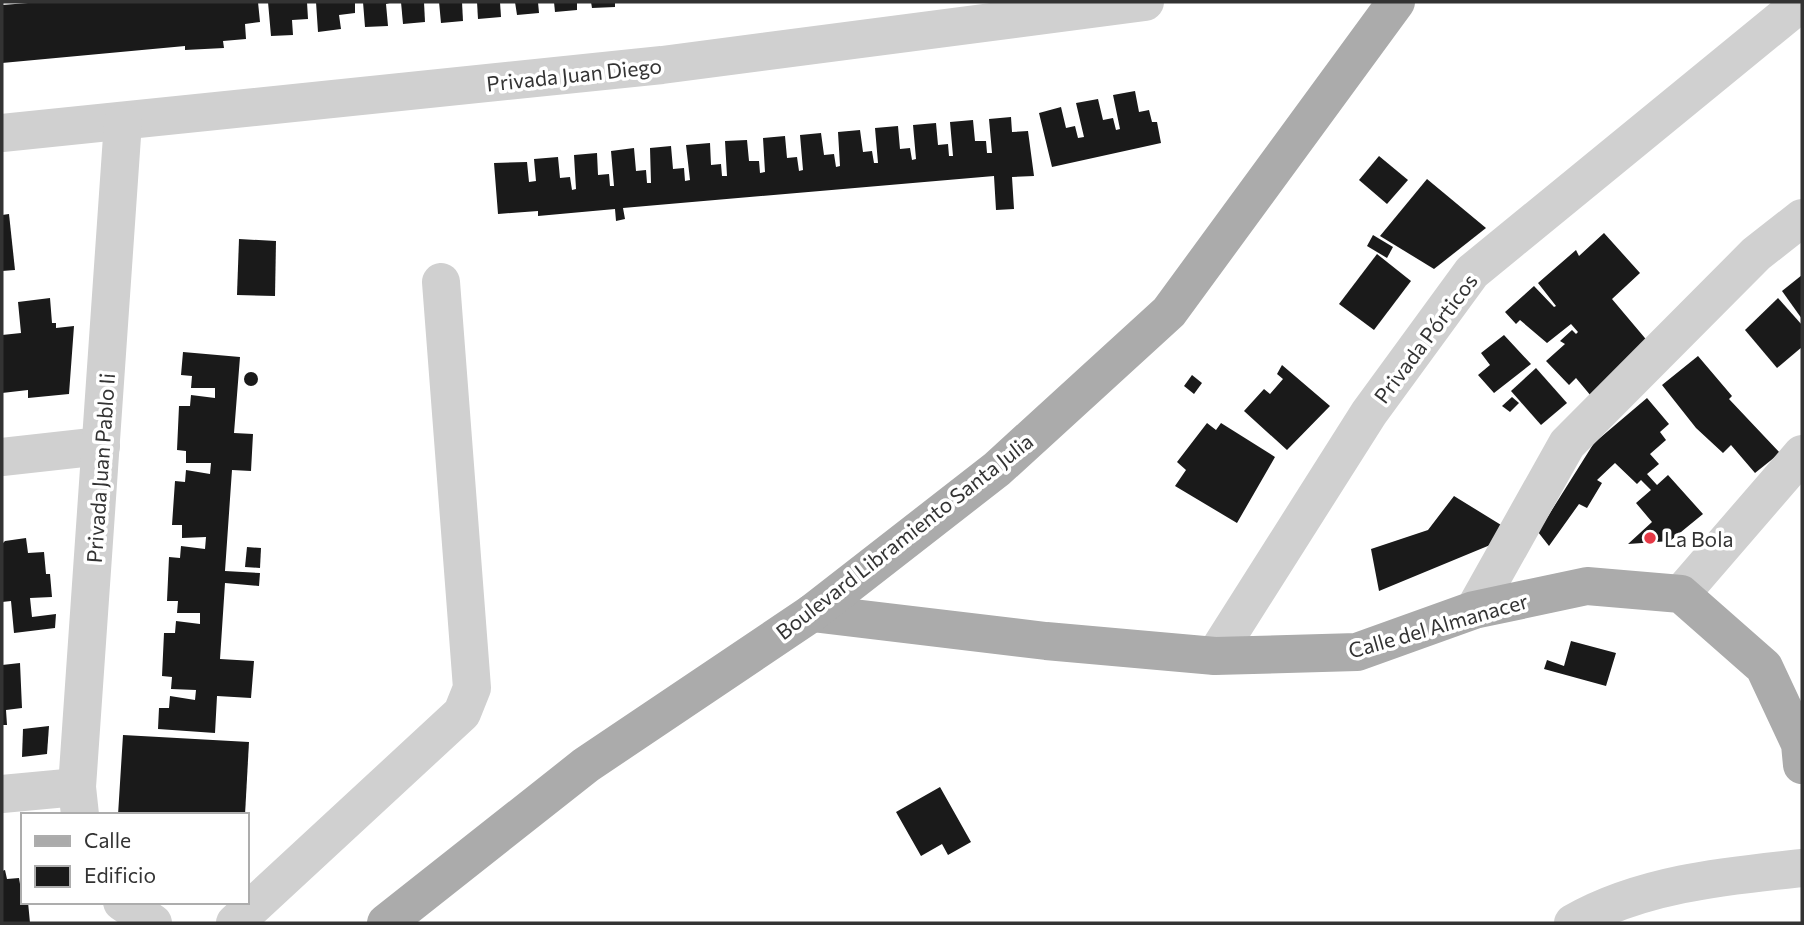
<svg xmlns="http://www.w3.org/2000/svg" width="1804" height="925" viewBox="0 0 1804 925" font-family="Commissioner,sans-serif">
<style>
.building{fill:#1a1a1a}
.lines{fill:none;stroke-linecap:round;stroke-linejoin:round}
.minor{stroke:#d0d0d0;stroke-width:38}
.major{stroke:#ababab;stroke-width:38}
.poi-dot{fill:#e63946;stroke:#fff;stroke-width:2.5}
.labels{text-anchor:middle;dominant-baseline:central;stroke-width:7;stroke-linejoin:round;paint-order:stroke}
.street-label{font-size:21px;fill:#333;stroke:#fff}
.poi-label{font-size:21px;fill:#333;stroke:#fff;text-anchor:start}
</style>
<rect width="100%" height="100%" fill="#fff"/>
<!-- building -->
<g class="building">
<path d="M 41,2 L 258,2 L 260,22 L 245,24 L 246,39 L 223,41 L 224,48 L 185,50 L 185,46 L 2,63 L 2,5 Z"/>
<path d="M 268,2 L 307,2 L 308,19 L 292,20 L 293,35 L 271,36 Z"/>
<path d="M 316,2 L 355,2 L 355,13 L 339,15 L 341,29 L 318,32 Z"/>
<path d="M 363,2 L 393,2 L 386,4 L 388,26 L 365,27 Z"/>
<path d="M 401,2 L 424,2 L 425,22 L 403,24 Z"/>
<path d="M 439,2 L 462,2 L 463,21 L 441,23 Z"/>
<path d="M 477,2 L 500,2 L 501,17 L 478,19 Z"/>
<path d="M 515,2 L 538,2 L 539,13 L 517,15 Z"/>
<path d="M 554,2 L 577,2 L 577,10 L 555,12 Z"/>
<path d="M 591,2 L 615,2 L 615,7 L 592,8 Z"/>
<path d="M 1135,91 L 1139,112 L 1149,110 L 1152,122 L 1157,122 L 1161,143 L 1052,167 L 1039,113 L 1061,107 L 1066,128 L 1075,126 L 1078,138 L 1084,137 L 1076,103 L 1098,99 L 1103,120 L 1113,118 L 1116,130 L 1120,129 L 1113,95 Z"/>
<path d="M 1011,117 L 1012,132 L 1028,131 L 1034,176 L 1012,177 L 1014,209 L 996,210 L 994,176 L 623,208 L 625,219 L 616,221 L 615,209 L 538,216 L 538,211 L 498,214 L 494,163 L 527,162 L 529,182 L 536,181 L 534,159 L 558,157 L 560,178 L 570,177 L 572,190 L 576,189 L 574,155 L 597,153 L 598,175 L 609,174 L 610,186 L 614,186 L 611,151 L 634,148 L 636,171 L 646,170 L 647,183 L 651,183 L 650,148 L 671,146 L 673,169 L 684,168 L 685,181 L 690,180 L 686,145 L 710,143 L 711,165 L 721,164 L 722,176 L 727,176 L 725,141 L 747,140 L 749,161 L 759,161 L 760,173 L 765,172 L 763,138 L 785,136 L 787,158 L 797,157 L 799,171 L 803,170 L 800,135 L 821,133 L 824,155 L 834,154 L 836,167 L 840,166 L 838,132 L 860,130 L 863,152 L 872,151 L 874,163 L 878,163 L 875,128 L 898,126 L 900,149 L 910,148 L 912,160 L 916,159 L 913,125 L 936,123 L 938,145 L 948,144 L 949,156 L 953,156 L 950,122 L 973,120 L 975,141 L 986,141 L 987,153 L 992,153 L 989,119 Z"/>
<path d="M 1379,156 L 1408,180 L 1387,204 L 1359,180 Z"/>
<path d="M 1427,179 L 1486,228 L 1434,269 L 1380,236 Z"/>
<path d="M 9,214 L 15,270 L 2,271 L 2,215 Z"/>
<path d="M 1604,233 L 1640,273 L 1612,299 L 1655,350 L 1591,396 L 1576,378 L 1569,385 L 1546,361 L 1565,344 L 1560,341 L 1572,330 L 1576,334 L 1578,332 L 1571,324 L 1547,343 L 1520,320 L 1516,324 L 1505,312 L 1534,286 L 1554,307 L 1556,306 L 1538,283 L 1576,250 L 1579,256 Z"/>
<path d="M 1373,235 L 1393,247 L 1387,258 L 1367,246 Z"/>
<path d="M 239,239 L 276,241 L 275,296 L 237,295 Z"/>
<path d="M 1377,254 L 1411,281 L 1374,330 L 1339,304 Z"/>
<path d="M 1802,275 L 1802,319 L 1782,291 Z"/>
<path d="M 50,298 L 52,323 L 56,323 L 56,328 L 74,326 L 69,394 L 28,398 L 28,390 L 2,393 L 2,335 L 21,333 L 18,302 Z"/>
<path d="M 1778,298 L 1802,325 L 1802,347 L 1777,368 L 1745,330 Z"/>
<path d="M 1504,335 L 1531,364 L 1494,393 L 1478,375 L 1490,365 L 1481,353 Z"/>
<path d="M 183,352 L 240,357 L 234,433 L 253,434 L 251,471 L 232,470 L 225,571 L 260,573 L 259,586 L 225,583 L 220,659 L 254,661 L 251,698 L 217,696 L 215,733 L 158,729 L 159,708 L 169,708 L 170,696 L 195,700 L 196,690 L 171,689 L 172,677 L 162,676 L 164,633 L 175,633 L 176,621 L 200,624 L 200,613 L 177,613 L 178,601 L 167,601 L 169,557 L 180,558 L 181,546 L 205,549 L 206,537 L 182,538 L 182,525 L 172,525 L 175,481 L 185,482 L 186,470 L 210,474 L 211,463 L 186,463 L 186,451 L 177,450 L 179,406 L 190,406 L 191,395 L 215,398 L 215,388 L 191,388 L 192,376 L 181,375 Z"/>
<path d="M 1698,356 L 1732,396 L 1729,399 L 1780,453 L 1755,473 L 1731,445 L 1723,453 L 1696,428 L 1662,385 Z"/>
<path d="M 1282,365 L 1330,406 L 1287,450 L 1244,411 L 1264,389 L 1270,394 L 1283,379 L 1277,374 Z"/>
<path d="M 1536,368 L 1567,403 L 1541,425 L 1511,391 Z"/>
<circle cx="251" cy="379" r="7"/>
<path d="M 1192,375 L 1202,383 L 1194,394 L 1184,386 Z"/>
<path d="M 1512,397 L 1519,403 L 1510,412 L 1502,406 Z"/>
<path d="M 1647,398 L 1669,424 L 1660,432 L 1666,440 L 1650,454 L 1659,464 L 1647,474 L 1657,485 L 1668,475 L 1703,514 L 1670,541 L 1628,544 L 1652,522 L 1636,503 L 1651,490 L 1641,480 L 1637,484 L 1615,463 L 1597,480 L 1602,483 L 1587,508 L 1579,504 L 1549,546 L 1538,532 L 1594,443 Z"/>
<path d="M 1207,423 L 1216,430 L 1221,423 L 1275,457 L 1237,523 L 1175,486 L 1186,470 L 1177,462 Z"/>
<path d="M 1454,496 L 1506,528 L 1495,543 L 1379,591 L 1371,549 L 1428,530 Z"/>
<path d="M 26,538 L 28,553 L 44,552 L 46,574 L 50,574 L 52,597 L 30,598 L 32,617 L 56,614 L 55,628 L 14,633 L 11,601 L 2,602 L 2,544 L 5,541 Z"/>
<path d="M 247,547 L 261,548 L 260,568 L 245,567 Z"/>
<path d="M 1571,641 L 1616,653 L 1606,686 L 1544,669 L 1547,660 L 1564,666 Z"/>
<path d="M 20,663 L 22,708 L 6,710 L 7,725 L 2,725 L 2,665 Z"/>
<path d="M 49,726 L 47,754 L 22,757 L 23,729 Z"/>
<path d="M 123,735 L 249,742 L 245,815 L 118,815 Z"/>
<path d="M 940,787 L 971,842 L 948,855 L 942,844 L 921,856 L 896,812 Z"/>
<path d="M 5,870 L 7,879 L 19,878 L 23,902 L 28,902 L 30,923 L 2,923 L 2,871 Z"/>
</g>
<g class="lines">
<!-- minor -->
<g class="minor">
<path d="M 2,133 L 662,65 L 1145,2"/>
<path d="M 2,457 L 101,446"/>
<path d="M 1681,594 L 1802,454"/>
<path d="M 1474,610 L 1567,444 L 1756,254 L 1802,218"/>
<path d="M 1215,656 L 1369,413 L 1472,272 L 1802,2"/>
<path d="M 2,794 L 77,787"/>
<path d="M 80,815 L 77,787 L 123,122"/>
<path d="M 122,902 L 153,923"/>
<path d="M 235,923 L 462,713 L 472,688 L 441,282"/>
<path d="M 1573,923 C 1641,884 1725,876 1802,868"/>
</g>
<!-- major -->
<g class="major">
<path d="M 812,613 L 1046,641 L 1215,656 L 1357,652 L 1474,610 L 1587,586 L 1681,594 L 1764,667 L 1800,744 L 1802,765"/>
<path d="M 386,923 L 586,765 L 812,613 L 997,469 L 1169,312 L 1396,2"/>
</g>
</g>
<!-- markers -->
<circle class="poi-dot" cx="1650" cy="538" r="7"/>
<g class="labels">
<!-- street labels -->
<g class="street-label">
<text transform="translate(574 74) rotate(-6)">Privada Juan Diego</text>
<text transform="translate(1425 338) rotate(-53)">Privada Pórticos</text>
<text transform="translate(100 468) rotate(-86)">Privada Juan Pablo Ii</text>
<text transform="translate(904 536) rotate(-38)">Boulevard Libramiento Santa Julia</text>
<text transform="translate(1438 625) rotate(-16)">Calle del Almanacer</text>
</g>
<!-- poi labels -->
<g class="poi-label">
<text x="1664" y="538">La Bola</text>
</g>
</g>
<!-- border -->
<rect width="1804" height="925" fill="none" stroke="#333333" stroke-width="7"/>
<!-- legend -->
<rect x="21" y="813" width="228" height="91" fill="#ffffff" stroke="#adadad" stroke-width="2"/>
<rect x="35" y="836" width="35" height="10" fill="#ababab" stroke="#adadad" stroke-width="2"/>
<text x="84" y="848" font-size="21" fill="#333333">Calle</text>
<rect x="35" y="866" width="35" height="21" fill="#1a1a1a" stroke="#adadad" stroke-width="2"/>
<text x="84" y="883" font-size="21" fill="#333333">Edificio</text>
</svg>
